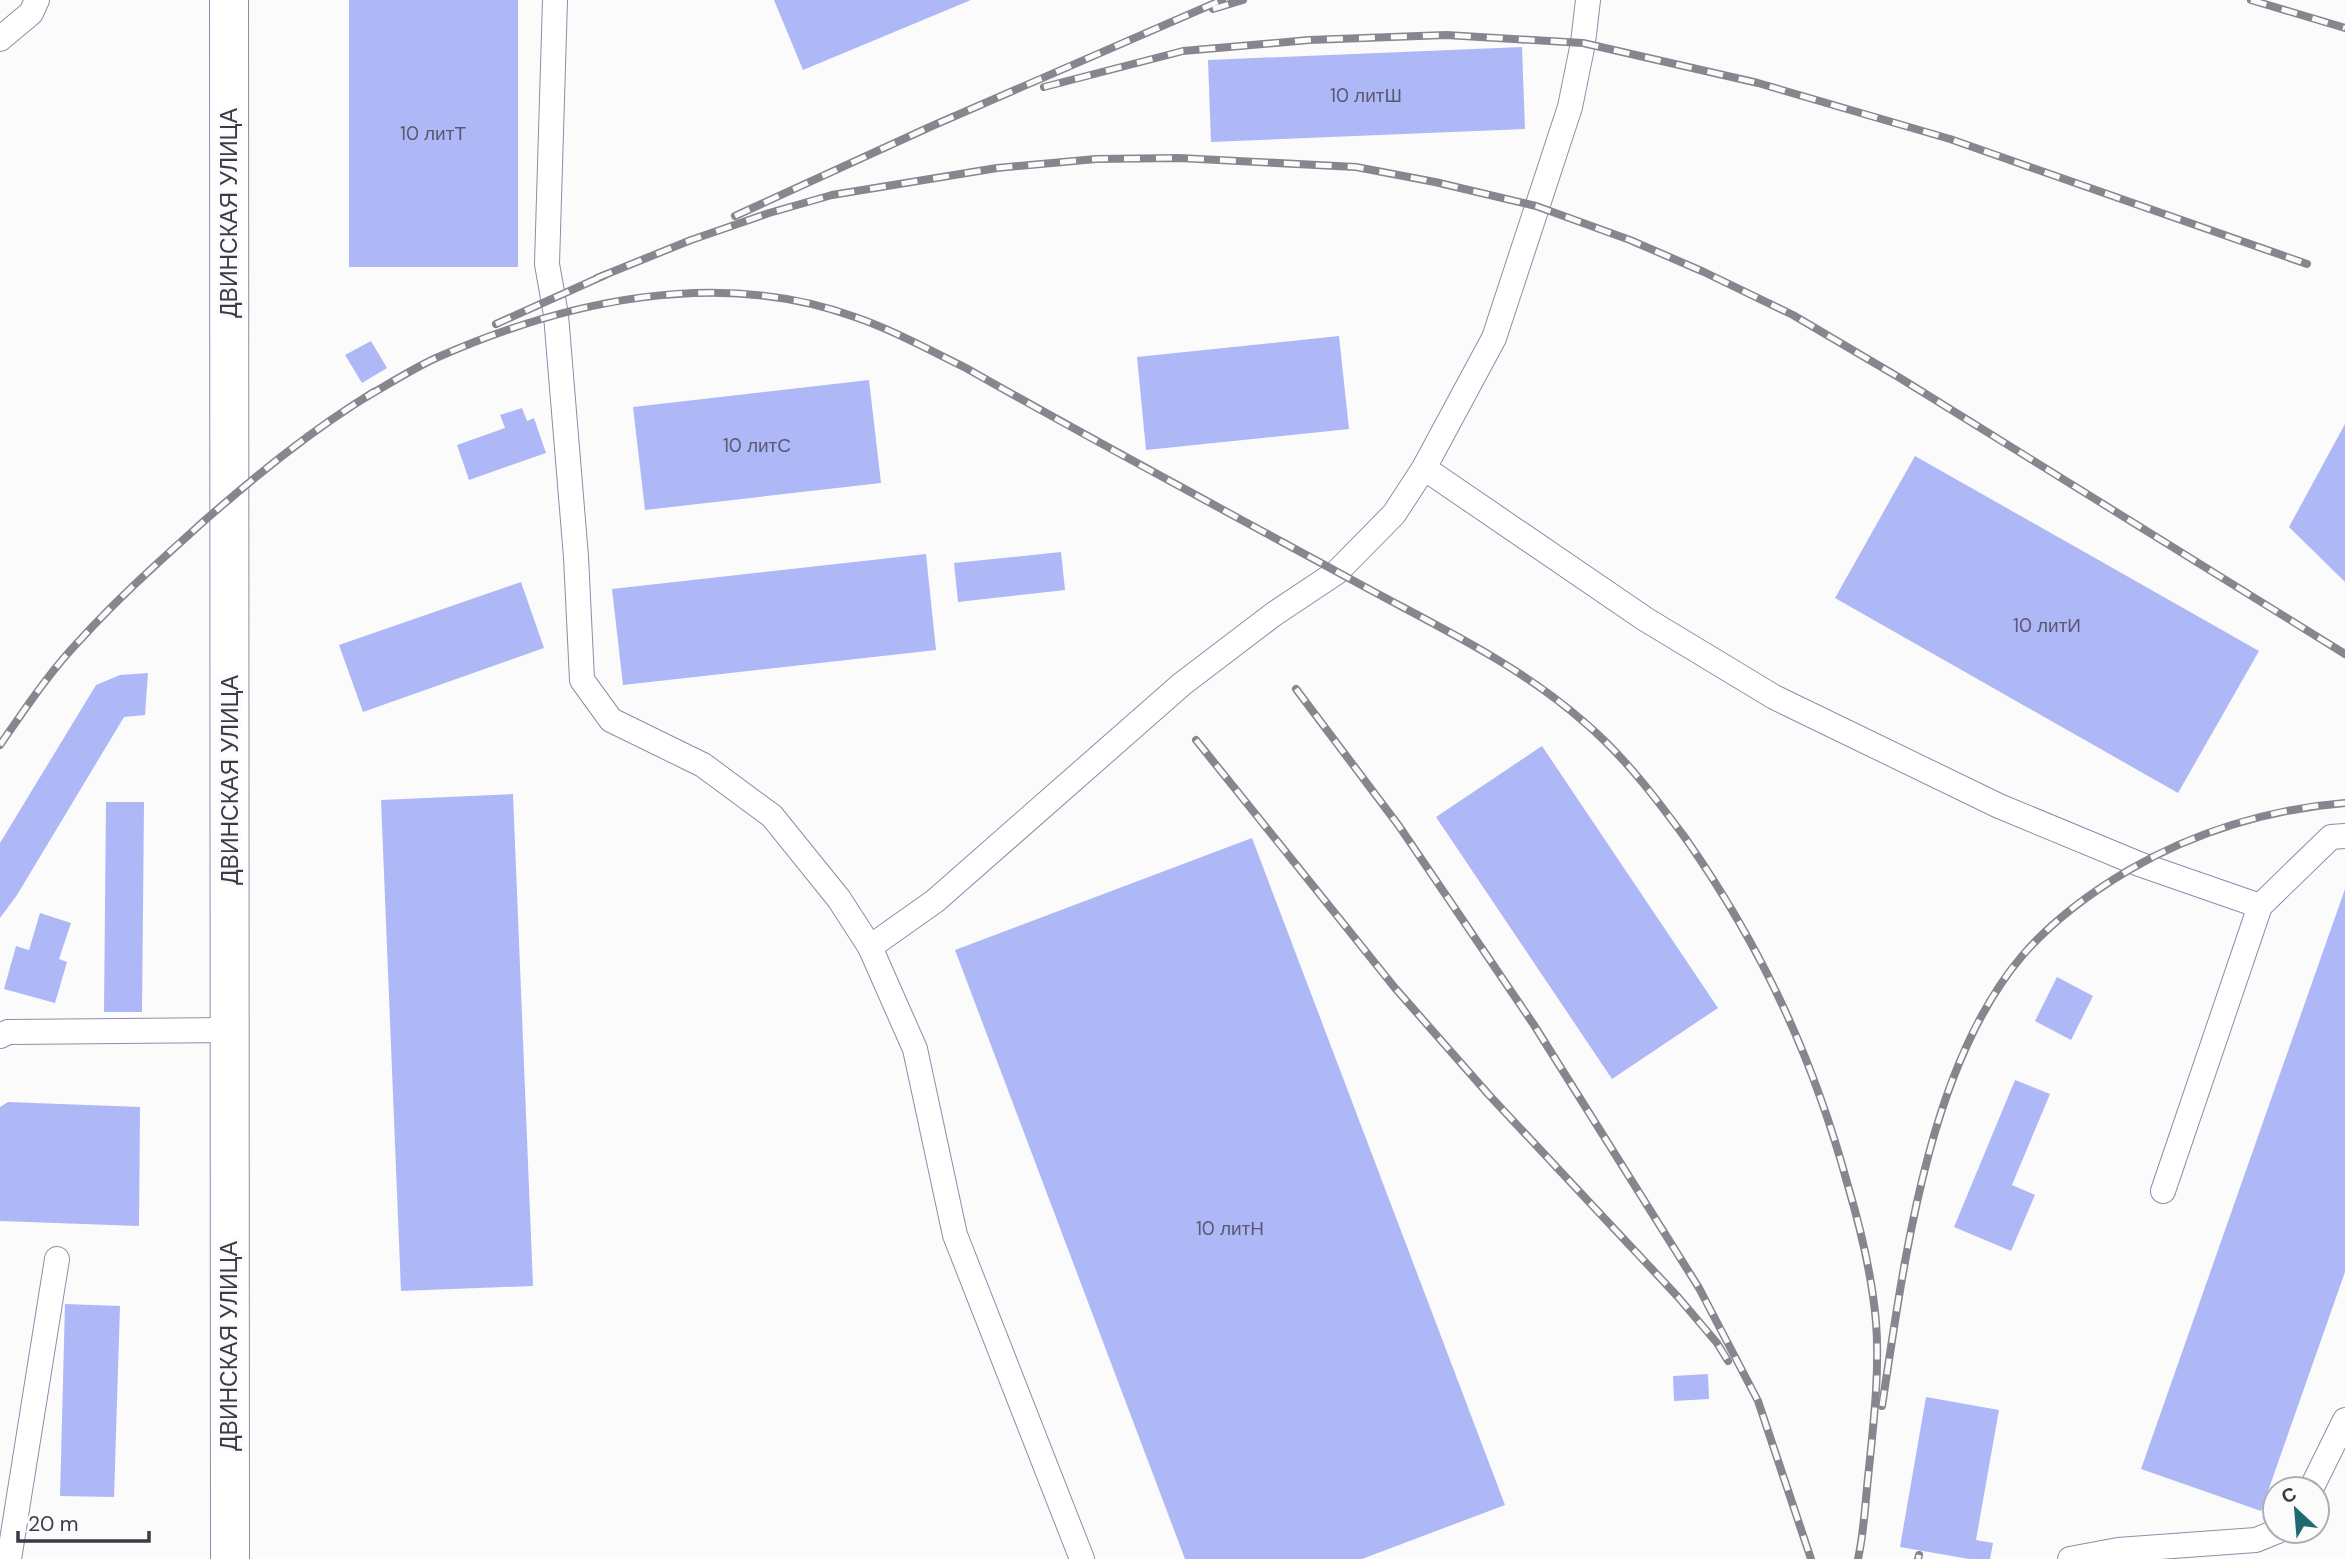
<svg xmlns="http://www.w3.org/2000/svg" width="2345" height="1559" viewBox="0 0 2345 1559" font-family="'DM Sans',sans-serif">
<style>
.building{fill:#afb8f6}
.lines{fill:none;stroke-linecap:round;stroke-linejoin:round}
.service-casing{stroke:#928aab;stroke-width:26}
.tertiary-casing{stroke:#928aab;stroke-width:40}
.service{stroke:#fff;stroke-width:24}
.tertiary{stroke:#fff;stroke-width:38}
.rail-casing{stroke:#87858d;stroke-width:8}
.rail{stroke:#fbfbfb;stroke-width:5;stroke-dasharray:16;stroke-linecap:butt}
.labels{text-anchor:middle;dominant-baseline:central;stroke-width:6;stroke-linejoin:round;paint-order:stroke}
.number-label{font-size:19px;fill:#5a5973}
.street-label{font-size:23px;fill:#3d3947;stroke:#fbfbfb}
</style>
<rect width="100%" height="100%" fill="#fbfbfb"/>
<!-- building -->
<g class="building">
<rect x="349" y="0" width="169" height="267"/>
<path d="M 774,0 L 971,0 L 803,70 Z"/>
<path d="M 1522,47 L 1525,129 L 1211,142 L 1208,60 Z"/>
<path d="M 1339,336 L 1349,429 L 1146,450 L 1137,357 Z"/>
<path d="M 371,341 L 387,368 L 362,383 L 345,355 Z"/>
<path d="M 869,380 L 881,483 L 645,510 L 633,407 Z"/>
<path d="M 522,408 L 527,421 L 534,418 L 546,453 L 469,480 L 457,445 L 505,428 L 500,415 Z"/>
<path d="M 2345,424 L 2345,582 L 2289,527 Z"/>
<path d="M 1915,456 L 2259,651 L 2178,793 L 1835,598 Z"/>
<path d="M 1061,552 L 1065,590 L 958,602 L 954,563 Z"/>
<path d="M 926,554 L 936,650 L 623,685 L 612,589 Z"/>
<path d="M 521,582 L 544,648 L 363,712 L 339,645 Z"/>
<path d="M 148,673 L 145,715 L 124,717 L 17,895 L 0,918 L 0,843 L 96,685 L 120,675 Z"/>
<path d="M 1542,746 L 1718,1008 L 1612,1079 L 1436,817 Z"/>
<path d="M 513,794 L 533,1286 L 401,1291 L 381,800 Z"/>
<path d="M 106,802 L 144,802 L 142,1012 L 104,1012 Z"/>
<path d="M 1252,838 L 1505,1505 L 1362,1559 L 1185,1559 L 955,950 Z"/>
<path d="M 2345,889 L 2345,1272 L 2261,1511 L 2141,1469 Z"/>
<path d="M 40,913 L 71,923 L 59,959 L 67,962 L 55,1003 L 4,989 L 16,946 L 29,950 Z"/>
<path d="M 2057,977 L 2093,996 L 2071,1040 L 2035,1021 Z"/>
<path d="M 2015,1080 L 2050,1094 L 2012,1185 L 2035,1195 L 2011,1251 L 1954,1227 Z"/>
<path d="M 8,1102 L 140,1107 L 139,1226 L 0,1221 L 0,1107 Z"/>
<path d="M 65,1304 L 120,1306 L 114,1497 L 60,1496 Z"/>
<path d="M 1708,1374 L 1709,1399 L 1674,1401 L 1673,1376 Z"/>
<path d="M 1926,1397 L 1999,1410 L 1976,1540 L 1993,1543 L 1990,1559 L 1969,1559 L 1900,1547 Z"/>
</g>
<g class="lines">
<!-- service casing -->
<g class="service-casing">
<g id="service">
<path d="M 555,0 L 547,264 L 556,315 L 576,557 L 582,680 L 611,720 L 703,765 L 772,816 L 839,899 L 870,947 L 915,1049 L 955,1235 L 1082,1559"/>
<path d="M 0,39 L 31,13 L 37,0"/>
<path d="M 1424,468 L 1645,619 L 1774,697 L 1999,806 L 2139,864 L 2260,906"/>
<path d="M 870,947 L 935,901 L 1182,684 L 1274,614 L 1337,572 L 1394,514 L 1424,468 L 1494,338 L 1570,107 L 1583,43 L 1588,0"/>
<path d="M 0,1036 L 8,1032 L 231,1030"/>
<path d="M 2163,1191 L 2260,906 L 2331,837 L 2345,836"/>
<path d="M 2311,1489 L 2345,1420"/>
<path d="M 9,1559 L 57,1259"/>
<path d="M 2070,1559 L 2118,1550 L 2256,1540 L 2278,1531"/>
</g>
</g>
<!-- tertiary casing -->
<g class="tertiary-casing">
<path id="tertiary" d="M 229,0 L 230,1559"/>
</g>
<!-- service -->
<use href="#service" class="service"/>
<!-- tertiary -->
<use href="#tertiary" class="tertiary"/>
<!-- rail casing -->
<g class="rail-casing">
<g id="rail">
<path d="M 2251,0 L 2345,28"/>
<path d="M 1213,9 L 1243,0"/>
<path d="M 1044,87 L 1183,51 L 1309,40 L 1446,35 L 1583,43 L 1758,83 L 1950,139 L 2307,264"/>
<path d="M 735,216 L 932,126 L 1222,0"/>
<path d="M 597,278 L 691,240 L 769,213 L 832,195 L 997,168 L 1096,159 L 1179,158 L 1356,167 L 1435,182 L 1536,206 L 1630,240 L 1704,272 L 1793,315 L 1900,378 L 2345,654"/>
<path d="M 496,324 L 605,275"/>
<path d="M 366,397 C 389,384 412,369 436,358 C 565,301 717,267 855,317 C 893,330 929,350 966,368 C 1094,441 1224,510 1354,581 C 1432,624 1516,662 1584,722 C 1624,756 1655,797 1686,839 C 1762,948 1813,1057 1848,1186 C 1861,1230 1872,1276 1876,1322 C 1880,1372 1873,1428 1868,1478 C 1865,1505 1864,1532 1858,1559"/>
<path d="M 1296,689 L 1399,826 L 1534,1025 L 1699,1288 L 1758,1401 L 1811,1559"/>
<path d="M 1196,740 L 1395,988 L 1489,1095 L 1678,1297 L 1717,1343 L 1728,1361"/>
<path d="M 0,745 C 25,709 50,671 81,639 C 119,597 162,559 204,521 C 258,474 313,429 374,392"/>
<path d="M 1882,1406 C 1904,1264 1927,1068 2022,956 C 2052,921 2090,893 2129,870 C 2194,832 2270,809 2345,803"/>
<path d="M 1918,1559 L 1919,1555"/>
</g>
</g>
<!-- rail -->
<use href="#rail" class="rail"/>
</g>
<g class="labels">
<!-- number labels -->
<g class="number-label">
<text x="1366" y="95">10 литШ</text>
<text x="433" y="133">10 литТ</text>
<text x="757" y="445">10 литС</text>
<text x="2047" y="625">10 литИ</text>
<text x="1230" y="1228">10 литН</text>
</g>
<!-- street labels -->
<g class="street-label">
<text transform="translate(229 213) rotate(-90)">ДВИНСКАЯ УЛИЦА</text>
<text transform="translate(230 780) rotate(-90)">ДВИНСКАЯ УЛИЦА</text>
<text transform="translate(229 1346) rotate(-90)">ДВИНСКАЯ УЛИЦА</text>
</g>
</g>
<!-- north arrow -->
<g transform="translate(2296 1510) rotate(334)"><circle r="33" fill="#fbfbfb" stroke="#afadb3" stroke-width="2"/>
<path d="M0-5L12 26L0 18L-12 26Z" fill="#1f6a71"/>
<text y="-10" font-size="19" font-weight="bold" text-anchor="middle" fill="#3d3947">С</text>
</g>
<!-- scale -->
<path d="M18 1531v10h131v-10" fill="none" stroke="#3d3947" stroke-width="3.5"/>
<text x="28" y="1531" font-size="21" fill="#3d3947" stroke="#fbfbfb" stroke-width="5" paint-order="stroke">20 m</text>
</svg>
